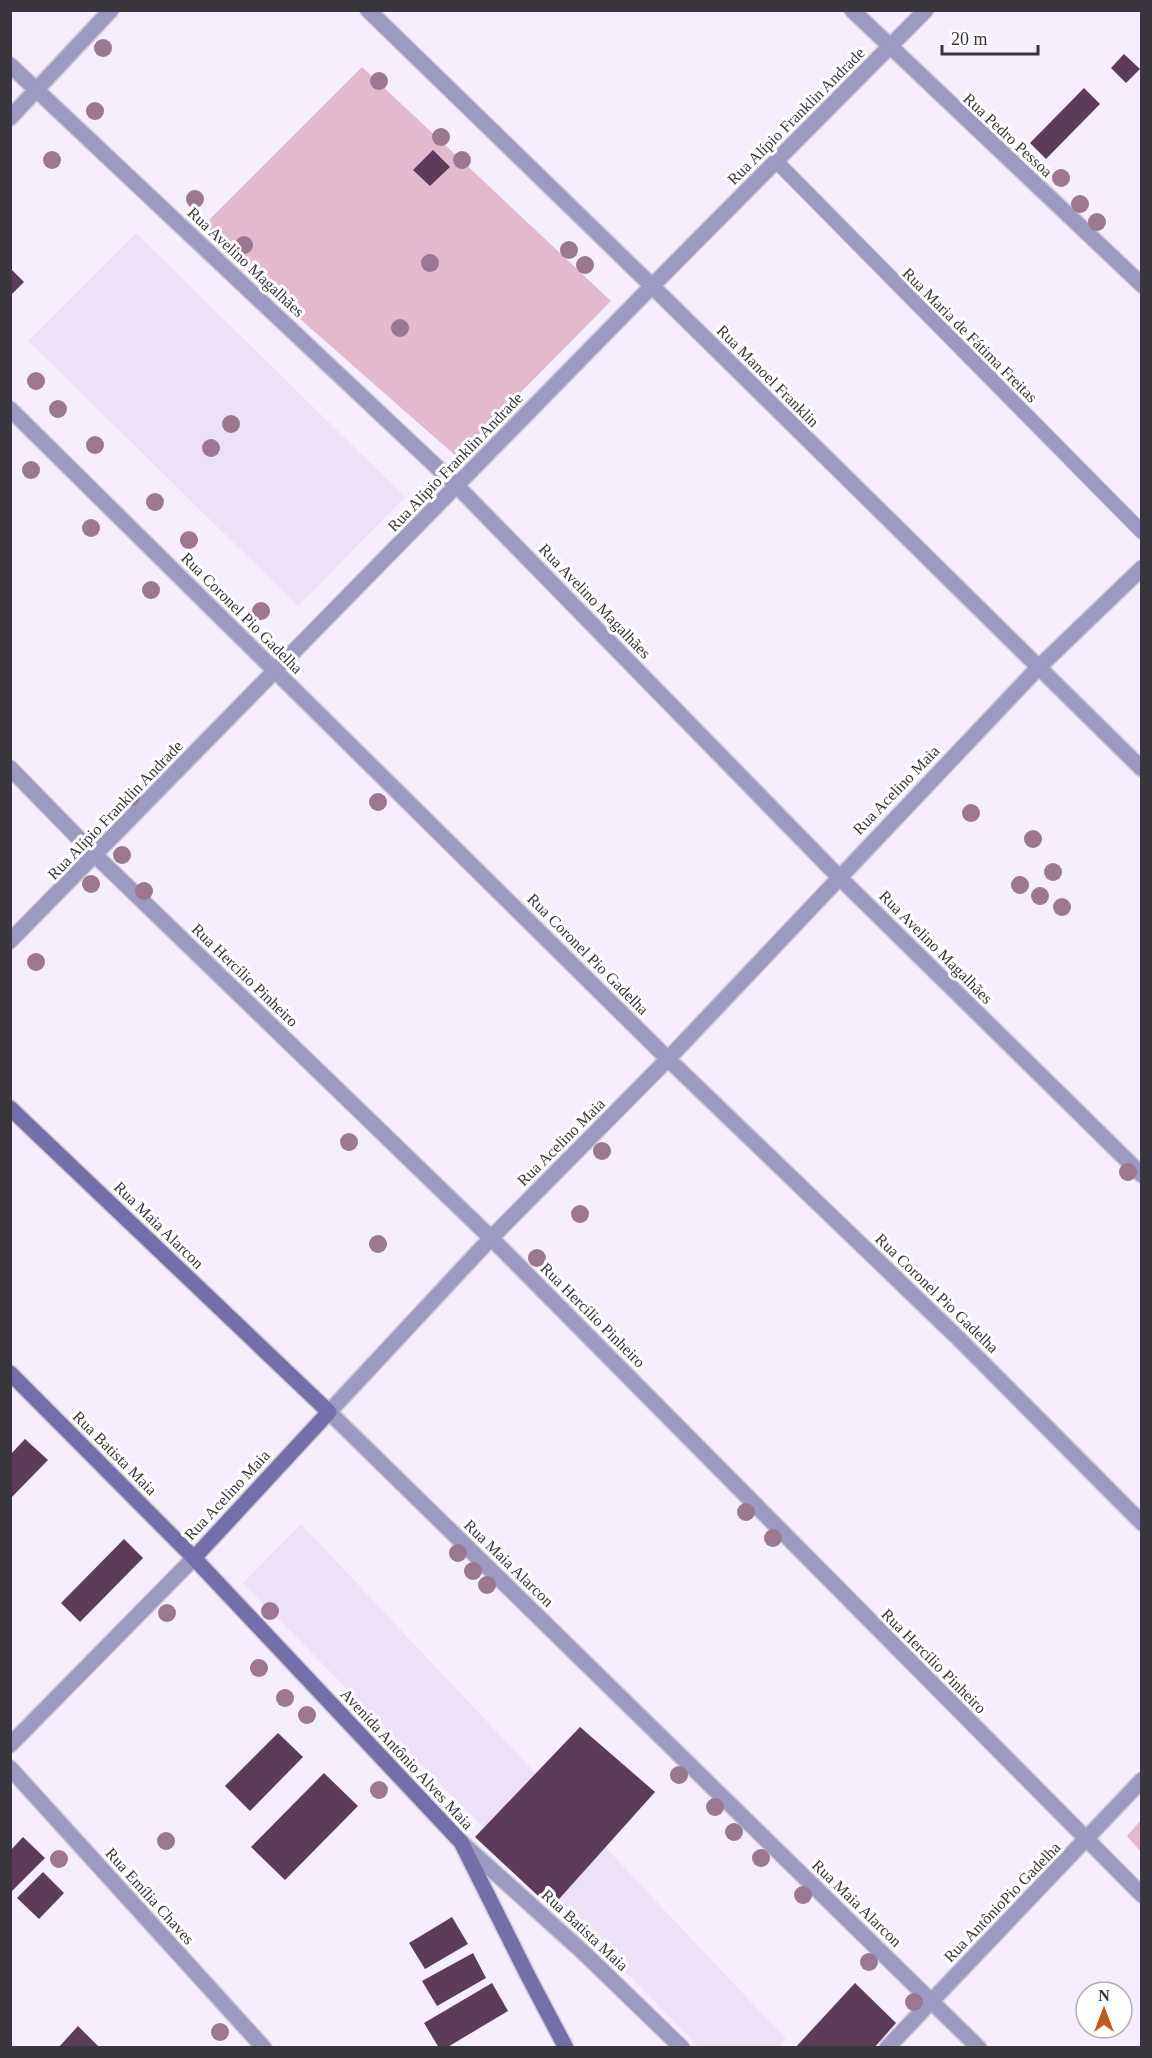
<svg xmlns="http://www.w3.org/2000/svg" width="1152" height="2058" viewBox="0 0 1152 2058" font-family="'Times New Roman',serif">
<style>
.built{fill:#ede1f9}
.green{fill:#e2b9cd}
.building{fill:#5c3b5b}
.lines{fill:none;stroke-linecap:round;stroke-linejoin:round}
.lane-casing{stroke:#d0c8d7;stroke-width:16}
.street-casing{stroke:#d0c8d7;stroke-width:18}
.secondary-casing{stroke:#d0c8d7;stroke-width:18}
.lane{stroke:#9c9ac1;stroke-width:14}
.street{stroke:#9c9ac1;stroke-width:15}
.secondary{stroke:#746fa8;stroke-width:15}
.tree{fill:#9c7792}
.labels{text-anchor:middle;dominant-baseline:central;stroke-width:6;stroke-linejoin:round;paint-order:stroke}
.street-label{font-size:16px;fill:#38353c;stroke:#fefefe}
</style>
<rect width="100%" height="100%" fill="#f6edfe"/>
<!-- built -->
<g class="built">
<path d="M 136,233 L 405,497 L 298,606 L 28,341 Z"/>
<path d="M 301,1524 L 786,2039 L 778,2047 L 699,2047 L 243,1583 Z"/>
</g>
<!-- green -->
<g class="green">
<path d="M 362,67 L 611,301 L 457,457 L 199,230 Z"/>
<path d="M 1141,1820 L 1141,1852 L 1127,1836 Z"/>
</g>
<!-- building -->
<g class="building">
<path d="M 1124,54 L 1140,69 L 1126,83 L 1111,68 Z"/>
<path d="M 1084,88 L 1100,104 L 1046,159 L 1030,143 Z"/>
<path d="M 433,150 L 450,167 L 430,186 L 413,170 Z"/>
<path d="M 10,268 L 24,282 L 10,296 Z"/>
<path d="M 25,1439 L 48,1460 L 10,1499 L 10,1455 Z"/>
<path d="M 124,1539 L 143,1558 L 80,1622 L 61,1603 Z"/>
<path d="M 580,1727 L 655,1792 L 551,1908 L 475,1837 Z"/>
<path d="M 278,1733 L 303,1757 L 250,1811 L 225,1786 Z"/>
<path d="M 324,1773 L 358,1806 L 285,1880 L 251,1847 Z"/>
<path d="M 23,1837 L 45,1858 L 10,1893 L 10,1851 Z"/>
<path d="M 43,1872 L 64,1893 L 39,1919 L 17,1898 Z"/>
<path d="M 452,1917 L 468,1944 L 425,1969 L 409,1943 Z"/>
<path d="M 473,1953 L 486,1978 L 437,2006 L 422,1981 Z"/>
<path d="M 492,1983 L 508,2011 L 446,2048 L 439,2048 L 424,2023 Z"/>
<path d="M 855,1983 L 896,2023 L 874,2048 L 795,2048 Z"/>
<path d="M 78,2026 L 100,2048 L 58,2048 Z"/>
</g>
<g class="lines">
<!-- lane casing -->
<g class="lane-casing">
<path id="lane" d="M 776,161 L 1142,532"/>
</g>
<!-- street casing -->
<g class="street-casing">
<g id="street">
<path d="M 368,10 L 652,286 L 1142,769"/>
<path d="M 852,10 L 1142,285"/>
<path d="M 10,65 L 457,486 L 839,877 L 1142,1175"/>
<path d="M 10,118 L 111,10"/>
<path d="M 10,409 L 668,1059 L 956,1336 L 1142,1523"/>
<path d="M 10,768 L 95,855 L 491,1238 L 1142,1895"/>
<path d="M 10,941 L 652,286 L 926,10"/>
<path d="M 10,1745 L 194,1558"/>
<path d="M 10,1768 L 264,2048"/>
<path d="M 461,1842 L 585,1954 L 682,2048"/>
<path d="M 887,2048 L 1142,1780"/>
<path d="M 979,2048 L 329,1412 L 491,1238 L 668,1059 L 1038,668 L 1142,568"/>
</g>
</g>
<!-- secondary casing -->
<g class="secondary-casing">
<g id="secondary">
<path d="M 10,1108 L 329,1412 L 194,1558"/>
<path d="M 10,1373 L 194,1558 L 461,1842 L 528,1976 L 566,2048"/>
</g>
</g>
<!-- lane -->
<use href="#lane" class="lane"/>
<!-- street -->
<use href="#street" class="street"/>
<!-- secondary -->
<use href="#secondary" class="secondary"/>
</g>
<!-- trees -->
<g class="tree">
<circle cx="103" cy="48" r="9"/>
<circle cx="379" cy="81" r="9"/>
<circle cx="95" cy="111" r="9"/>
<circle cx="441" cy="137" r="9"/>
<circle cx="52" cy="160" r="9"/>
<circle cx="462" cy="160" r="9"/>
<circle cx="1061" cy="178" r="9"/>
<circle cx="195" cy="199" r="9"/>
<circle cx="1080" cy="204" r="9"/>
<circle cx="1097" cy="222" r="9"/>
<circle cx="244" cy="245" r="9"/>
<circle cx="569" cy="250" r="9"/>
<circle cx="430" cy="263" r="9"/>
<circle cx="585" cy="265" r="9"/>
<circle cx="400" cy="328" r="9"/>
<circle cx="36" cy="381" r="9"/>
<circle cx="58" cy="409" r="9"/>
<circle cx="231" cy="424" r="9"/>
<circle cx="95" cy="445" r="9"/>
<circle cx="211" cy="448" r="9"/>
<circle cx="31" cy="470" r="9"/>
<circle cx="155" cy="502" r="9"/>
<circle cx="91" cy="528" r="9"/>
<circle cx="189" cy="540" r="9"/>
<circle cx="151" cy="590" r="9"/>
<circle cx="261" cy="611" r="9"/>
<circle cx="131" cy="797" r="9"/>
<circle cx="378" cy="802" r="9"/>
<circle cx="971" cy="813" r="9"/>
<circle cx="1033" cy="839" r="9"/>
<circle cx="122" cy="855" r="9"/>
<circle cx="1053" cy="872" r="9"/>
<circle cx="91" cy="884" r="9"/>
<circle cx="1020" cy="885" r="9"/>
<circle cx="144" cy="891" r="9"/>
<circle cx="1040" cy="896" r="9"/>
<circle cx="1062" cy="907" r="9"/>
<circle cx="36" cy="962" r="9"/>
<circle cx="349" cy="1142" r="9"/>
<circle cx="602" cy="1151" r="9"/>
<circle cx="1128" cy="1172" r="9"/>
<circle cx="580" cy="1214" r="9"/>
<circle cx="378" cy="1244" r="9"/>
<circle cx="537" cy="1258" r="9"/>
<circle cx="746" cy="1512" r="9"/>
<circle cx="773" cy="1538" r="9"/>
<circle cx="458" cy="1553" r="9"/>
<circle cx="473" cy="1571" r="9"/>
<circle cx="487" cy="1585" r="9"/>
<circle cx="270" cy="1611" r="9"/>
<circle cx="167" cy="1613" r="9"/>
<circle cx="259" cy="1668" r="9"/>
<circle cx="285" cy="1698" r="9"/>
<circle cx="307" cy="1715" r="9"/>
<circle cx="679" cy="1775" r="9"/>
<circle cx="379" cy="1790" r="9"/>
<circle cx="715" cy="1807" r="9"/>
<circle cx="734" cy="1832" r="9"/>
<circle cx="166" cy="1841" r="9"/>
<circle cx="761" cy="1858" r="9"/>
<circle cx="59" cy="1859" r="9"/>
<circle cx="803" cy="1895" r="9"/>
<circle cx="869" cy="1962" r="9"/>
<circle cx="914" cy="2002" r="9"/>
<circle cx="220" cy="2032" r="9"/>
</g>
<g class="labels">
<!-- street labels -->
<g class="street-label">
<text transform="translate(796 116) rotate(-45)">Rua Alípio Franklin Andrade</text>
<text transform="translate(1008 135) rotate(43)">Rua Pedro Pessoa</text>
<text transform="translate(246 262) rotate(43)">Rua Avelino Magalhães</text>
<text transform="translate(970 335) rotate(45)">Rua Maria de Fátima Freitas</text>
<text transform="translate(768 376) rotate(45)">Rua Manoel Franklin</text>
<text transform="translate(455 462) rotate(-46)">Rua Alípio Franklin Andrade</text>
<text transform="translate(595 601) rotate(46)">Rua Avelino Magalhães</text>
<text transform="translate(242 613) rotate(45)">Rua Coronel Pio Gadelha</text>
<text transform="translate(896 790) rotate(-46)">Rua Acelino Maia</text>
<text transform="translate(115 810) rotate(-46)">Rua Alípio Franklin Andrade</text>
<text transform="translate(936 947) rotate(45)">Rua Avelino Magalhães</text>
<text transform="translate(588 954) rotate(45)">Rua Coronel Pio Gadelha</text>
<text transform="translate(245 975) rotate(44)">Rua Hercílio Pinheiro</text>
<text transform="translate(561 1142) rotate(-45)">Rua Acelino Maia</text>
<text transform="translate(159 1225) rotate(44)">Rua Maia Alarcon</text>
<text transform="translate(937 1293) rotate(44)">Rua Coronel Pio Gadelha</text>
<text transform="translate(593 1315) rotate(45)">Rua Hercílio Pinheiro</text>
<text transform="translate(115 1453) rotate(45)">Rua Batista Maia</text>
<text transform="translate(227 1495) rotate(-47)">Rua Acelino Maia</text>
<text transform="translate(509 1563) rotate(44)">Rua Maia Alarcon</text>
<text transform="translate(934 1661) rotate(45)">Rua Hercílio Pinheiro</text>
<text transform="translate(407 1759) rotate(47)">Avenida Antônio Alves Maia</text>
<text transform="translate(150 1896) rotate(48)">Rua Emília Chaves</text>
<text transform="translate(1002 1902) rotate(-46)">Rua AntônioPio Gadelha</text>
<text transform="translate(857 1903) rotate(44)">Rua Maia Alarcon</text>
<text transform="translate(585 1930) rotate(43)">Rua Batista Maia</text>
</g>
</g>
<!-- border -->
<rect width="1152" height="2058" fill="none" stroke="#38353c" stroke-width="24"/>
<!-- north arrow -->
<g transform="translate(1104 2010)"><circle r="28" fill="#fefefe" stroke="#afaeb0" stroke-width="1.5"/>
<path d="M0-4.5L10 22L0 15L-10 22Z" fill="#bd5b1e"/>
<text y="-9" font-size="16" font-weight="bold" text-anchor="middle" fill="#38353c">N</text>
</g>
<!-- scale -->
<path d="M942 45v9h96v-9" fill="none" stroke="#38353c" stroke-width="3"/>
<text x="951" y="45" font-size="18" fill="#38353c" stroke="#fefefe" stroke-width="4.5" paint-order="stroke">20 m</text>
</svg>
